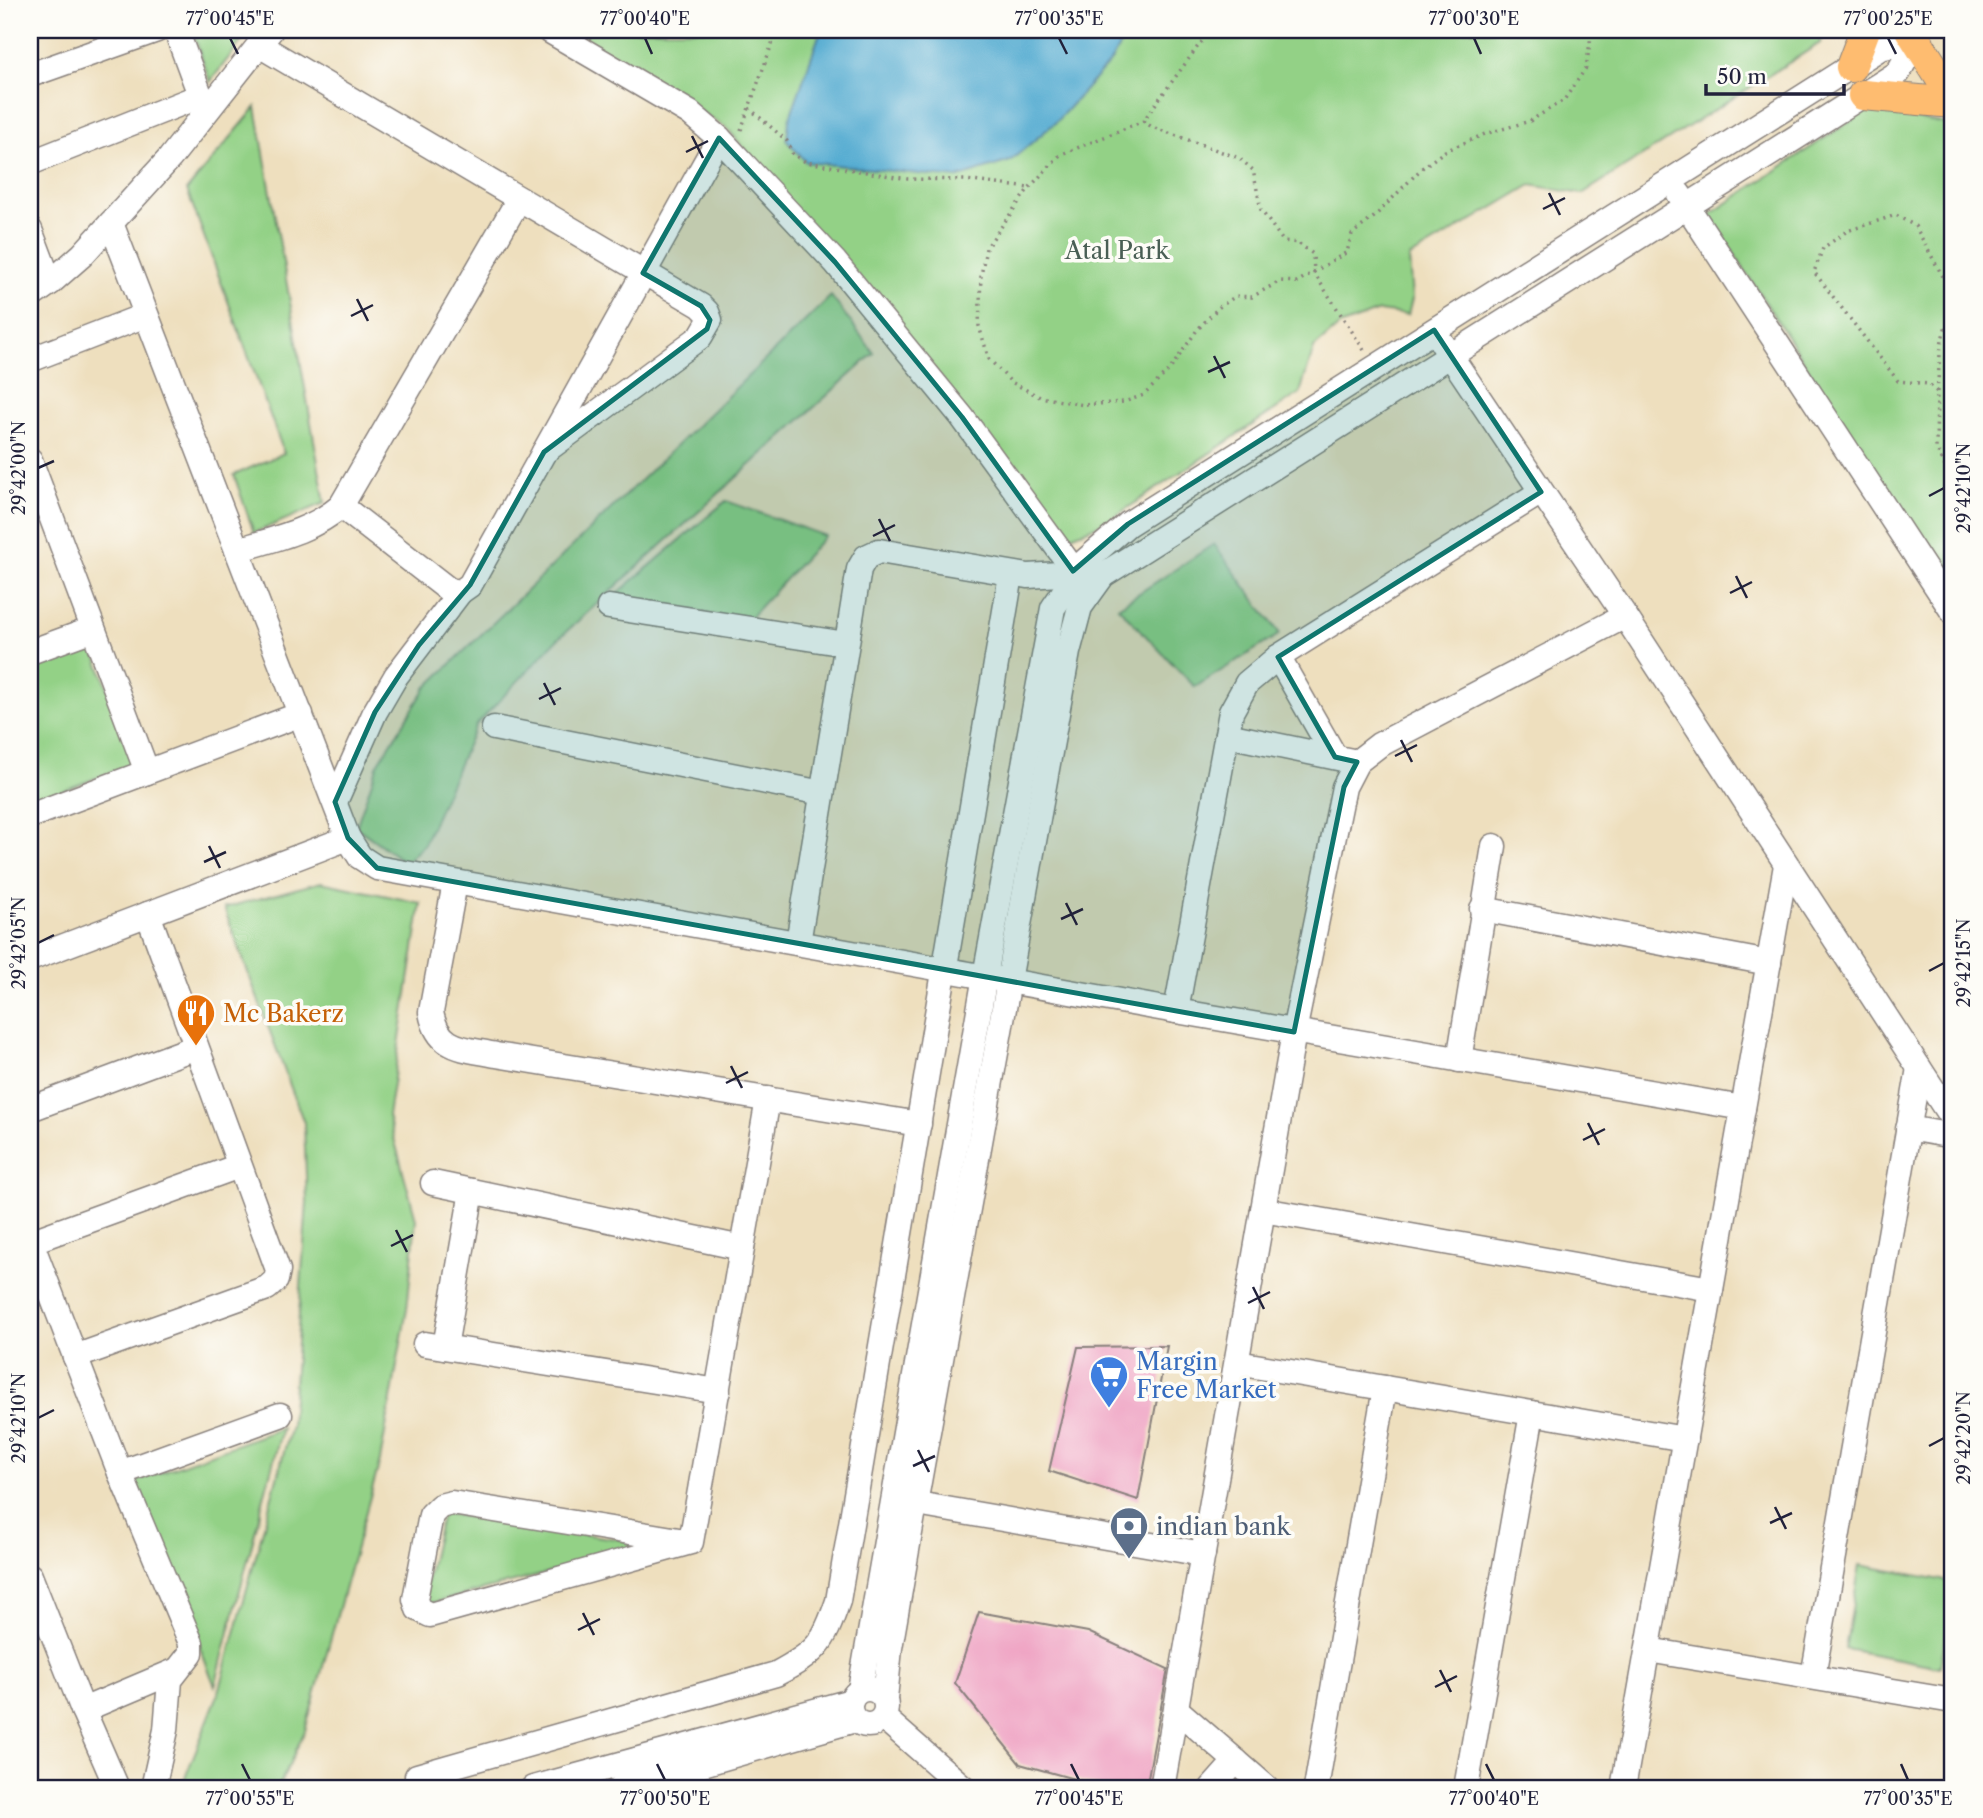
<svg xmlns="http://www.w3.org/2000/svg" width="1983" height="1818" viewBox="0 0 1983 1818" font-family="'Libre Caslon Text',serif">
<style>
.green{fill:#93d186;stroke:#5a7a60;stroke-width:2}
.water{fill:#55acd1;stroke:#3c6786;stroke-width:2}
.building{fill:#ee9dc0}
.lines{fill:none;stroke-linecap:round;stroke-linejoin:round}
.minor-casing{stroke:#88807c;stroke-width:27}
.major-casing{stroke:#88807c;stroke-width:32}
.path{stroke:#88807c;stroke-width:3.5;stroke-dasharray:2 5;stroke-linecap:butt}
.minor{stroke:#fff;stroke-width:24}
.major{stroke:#febc70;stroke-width:30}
.marked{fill:#0f766e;fill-opacity:0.2;stroke:#0f766e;stroke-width:5;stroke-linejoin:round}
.ticks{fill:none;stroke:#22223b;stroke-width:2.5}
.labels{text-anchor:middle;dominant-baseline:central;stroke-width:7;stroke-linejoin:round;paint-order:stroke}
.park-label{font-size:24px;fill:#4a5f55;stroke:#fdfcf7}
.food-label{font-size:24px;fill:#c56008;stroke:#fdfcf7;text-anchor:start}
.shop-label{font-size:24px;fill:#366cbe;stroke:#fdfcf7;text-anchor:start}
.service-label{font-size:24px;fill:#4e5e75;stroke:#fdfcf7;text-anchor:start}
.neatline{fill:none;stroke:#22223b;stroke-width:2.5}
.ticks-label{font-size:18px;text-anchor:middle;fill:#22223b}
</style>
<rect width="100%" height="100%" fill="#fdfcf7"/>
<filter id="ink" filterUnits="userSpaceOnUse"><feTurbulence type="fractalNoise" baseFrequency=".0143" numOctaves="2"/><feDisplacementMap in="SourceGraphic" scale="14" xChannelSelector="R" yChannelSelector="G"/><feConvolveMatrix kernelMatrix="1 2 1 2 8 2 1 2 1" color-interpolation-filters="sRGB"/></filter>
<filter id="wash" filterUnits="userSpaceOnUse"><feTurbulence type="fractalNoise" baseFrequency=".00686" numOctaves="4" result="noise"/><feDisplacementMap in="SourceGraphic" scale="28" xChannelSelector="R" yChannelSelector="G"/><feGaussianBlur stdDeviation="1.57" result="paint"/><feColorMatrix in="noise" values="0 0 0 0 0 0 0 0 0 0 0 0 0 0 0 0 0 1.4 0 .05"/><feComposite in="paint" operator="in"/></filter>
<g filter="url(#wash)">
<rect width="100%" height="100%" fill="#eedfbe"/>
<!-- green -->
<g class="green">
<path d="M 192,30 L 250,30 L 210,82 Z"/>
<path d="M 564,30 L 1824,30 L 1820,43 L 1582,194 L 1531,185 L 1409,258 L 1412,299 L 1408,315 L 1379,311 L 1339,326 L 1314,348 L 1300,393 L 1108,521 L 1069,537 L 727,128 Z"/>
<path d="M 256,107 L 325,503 L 254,533 L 234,475 L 284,453 L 187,190 Z"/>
<path d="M 1867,110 L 1948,124 L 1953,132 L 1953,593 L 1709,215 Z"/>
<path d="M 831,296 L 874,353 L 557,640 L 476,725 L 424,844 L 406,863 L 356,827 L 378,764 L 426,688 Z"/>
<path d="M 726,501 L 825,536 L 746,622 L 617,594 Z"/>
<path d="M 1214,544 L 1280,634 L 1195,687 L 1118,607 Z"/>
<path d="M 90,640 L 136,763 L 30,803 L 30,662 Z"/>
<path d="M 321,882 L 421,903 L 388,1116 L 416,1219 L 407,1309 L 380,1461 L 305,1731 L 278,1788 L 181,1788 L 219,1692 L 291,1426 L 307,1202 L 304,1123 L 224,908 Z"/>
<path d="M 282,1428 L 215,1686 L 134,1482 Z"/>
<path d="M 442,1513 L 657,1545 L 421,1606 Z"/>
<path d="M 1860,1565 L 1953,1582 L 1953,1597 L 1940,1667 L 1845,1649 Z"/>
</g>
<!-- water -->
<path class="water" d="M 821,30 L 1128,30 L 1111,61 L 1056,122 L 1010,161 L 957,178 L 806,162 L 787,141 L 789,120 Z"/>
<g id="blocks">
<!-- building -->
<g class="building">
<path d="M 1167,1346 L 1138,1500 L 1049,1471 L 1078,1347 Z"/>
<path d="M 979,1612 L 1088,1632 L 1168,1669 L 1146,1788 L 1107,1788 L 1020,1764 L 955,1683 Z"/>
</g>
</g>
</g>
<g filter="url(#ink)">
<use href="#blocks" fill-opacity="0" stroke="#88807c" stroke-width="2"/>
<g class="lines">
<!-- minor casing -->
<g class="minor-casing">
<g id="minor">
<path d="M 176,30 L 206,111"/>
<path d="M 548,30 L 690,113 L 719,138 L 835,262 L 962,417 L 1084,584"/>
<path d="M 259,45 L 701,306 L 707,312 L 710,320 L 700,337 L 544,452"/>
<path d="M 30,75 L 157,30"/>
<path d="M 30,163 L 200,96"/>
<path d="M 1679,194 L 1953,612"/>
<path d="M 111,223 L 348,838 L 360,857 L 377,868 L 1176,1011 L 1743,1108"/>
<path d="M 30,230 L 50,283"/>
<path d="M 30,297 L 50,283 L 82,255 L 170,158 L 271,30"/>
<path d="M 1442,343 L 1625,616 L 1953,1120"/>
<path d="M 30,360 L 146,315"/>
<path d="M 30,460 L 147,772"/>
<path d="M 341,506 L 449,590 L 460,592 L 470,585 L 719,138"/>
<path d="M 237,550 C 274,539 312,531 341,506 L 519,199"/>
<path d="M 609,607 L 846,644"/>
<path d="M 30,652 L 93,629"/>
<path d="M 1278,657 L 1335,757"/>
<path d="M 494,728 L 822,793"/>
<path d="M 1227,735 L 1357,762"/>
<path d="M 335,802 L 375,712 L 396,676 L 460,592"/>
<path d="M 30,816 L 301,714"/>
<path d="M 455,883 L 431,1012 C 438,1051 464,1048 496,1055 L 919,1124"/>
<path d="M 1482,909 L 1769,963"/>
<path d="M 798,943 L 859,569 L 866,557 L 879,551 L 1028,576 L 1075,573"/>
<path d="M 30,959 L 348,838"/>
<path d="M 1176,1011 L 1231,712 L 1247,683 L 1278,657 L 1541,492"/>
<path d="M 1459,1060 L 1494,846"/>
<path d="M 30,1109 L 196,1047"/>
<path d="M 1908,1128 L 1953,1136"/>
<path d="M 433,1183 L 742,1248"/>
<path d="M 1263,1210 L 1711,1289"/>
<path d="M 30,1242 L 239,1166"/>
<path d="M 31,1242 L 120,1473 L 191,1643 L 191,1653 L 170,1680 L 166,1730 L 153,1788"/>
<path d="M 425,1344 L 718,1391"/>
<path d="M 445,1347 L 472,1191"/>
<path d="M 75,1357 L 267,1288 L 276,1280 L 278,1270 L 148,914"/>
<path d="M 1237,1363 L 1685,1439"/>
<path d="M 120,1473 L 280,1415"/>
<path d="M 900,1501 L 1203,1554"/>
<path d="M 691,1542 L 452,1503 L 440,1506 L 431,1515 L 415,1599 L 418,1609 L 430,1615 L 691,1542 L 768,1099"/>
<path d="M 30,1576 L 83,1710 L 117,1788"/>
<path d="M 1648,1650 L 1953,1701"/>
<path d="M 1813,1677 L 1919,1068"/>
<circle cx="868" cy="1707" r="18"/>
<path d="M 860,1690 L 985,976 L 1053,608 L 1085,561 L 1128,524 L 1880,48 L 1916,40"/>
<path d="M 885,1699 L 890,1648 L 915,1504 L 1068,652 L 1080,607 L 1103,575 L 1898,73 L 1916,40"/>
<path d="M 1176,1709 L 1267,1788"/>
<path d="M 83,1710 L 175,1671"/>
<path d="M 884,1718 L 964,1788"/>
<path d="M 417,1776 L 776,1674 C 817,1652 823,1645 838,1601 L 1011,575"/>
<path d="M 533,1788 L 851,1701"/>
<path d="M 620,1788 L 855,1720"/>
<path d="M 1162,1788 L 1294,1032 L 1344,787 L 1357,762 L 1379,745 L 1625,616"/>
<path d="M 1212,1788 L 1236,1761"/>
<path d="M 1316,1788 L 1385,1388"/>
<path d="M 1466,1788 L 1532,1413"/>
<path d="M 1623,1788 L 1786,865"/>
</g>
</g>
<!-- major casing -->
<g class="major-casing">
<g id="major">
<path d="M 1910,30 L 1953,98"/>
<path d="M 1851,67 L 1865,30"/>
<path d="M 1863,95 L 1953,103"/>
</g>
</g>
<!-- path -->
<g class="path">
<path d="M 1210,30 L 1143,121 L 1060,155 L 1029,188 L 986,248 L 981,276 L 979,326 L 989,359 L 1011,382 L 1040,397 L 1084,405 L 1124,402 L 1144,395 L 1171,368 L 1197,330 L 1218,308 L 1236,296 L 1252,297 L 1280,281 L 1297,282 L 1347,252 L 1352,234 L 1374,217 L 1422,168 L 1445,151 L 1485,134 L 1530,121 L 1564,100 L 1586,68 L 1592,30"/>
<path d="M 749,108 L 787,141 L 793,155 L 806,162 L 908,179 L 965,180 L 1029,188"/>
<path d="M 1143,121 L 1152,127 L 1239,158 L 1253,170 L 1261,210 L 1283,241 L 1298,243 L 1313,254 L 1314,273 L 1364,350"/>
<path d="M 741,130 L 777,30"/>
<path d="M 1953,295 L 1915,226 L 1896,215 L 1847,231 L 1823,248 L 1814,272 L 1898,381 L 1929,384 L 1937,392 L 1936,448 L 1953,482"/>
<path d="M 1937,392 C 1940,366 1938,334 1953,312"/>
<path d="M 1944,560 L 1953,553"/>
</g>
<!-- minor -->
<use href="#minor" class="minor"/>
<!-- major -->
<use href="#major" class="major"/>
</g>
</g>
<!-- marked area -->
<path class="marked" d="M 719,138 L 835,262 L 962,417 L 1073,571 L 1128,524 L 1434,330 L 1541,492 L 1278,657 L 1335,757 L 1357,762 L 1344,787 L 1294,1032 L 377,868 L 348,838 L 335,802 L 375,712 L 419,645 L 470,585 L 544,452 L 707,329 L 710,320 L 701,306 L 643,273 Z"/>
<!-- ticks -->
<path class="ticks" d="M 230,38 L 238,54M 645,38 L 652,54M 1059,38 L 1067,54M 1474,38 L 1481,54M 1888,38 L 1896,54M 692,136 L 703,158M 686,152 L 708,141M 1549,193 L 1560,215M 1543,209 L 1565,198M 357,299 L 368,321M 351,316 L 373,305M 1214,356 L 1225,378M 1208,372 L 1230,362M 38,468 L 54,461M 1929,496 L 1944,488M 879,519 L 890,541M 873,536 L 895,525M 1736,576 L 1747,598M 1730,593 L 1752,582M 544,683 L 555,705M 539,699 L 561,688M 1401,740 L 1412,762M 1395,756 L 1417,745M 209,846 L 220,868M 204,862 L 226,852M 1066,903 L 1077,925M 1061,919 L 1083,909M 38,943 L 54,935M 1929,971 L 1944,963M 731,1066 L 742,1088M 726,1083 L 748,1072M 1588,1123 L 1599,1145M 1583,1140 L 1605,1129M 396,1230 L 407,1252M 391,1246 L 413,1235M 1253,1287 L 1264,1309M 1248,1303 L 1270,1292M 38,1418 L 54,1410M 1929,1446 L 1944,1438M 918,1450 L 929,1472M 913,1466 L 935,1456M 1775,1507 L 1786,1529M 1770,1523 L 1792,1513M 583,1613 L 594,1635M 578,1630 L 600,1619M 1440,1670 L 1451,1692M 1435,1687 L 1457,1676M 242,1764 L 250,1780M 657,1764 L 665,1780M 1071,1764 L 1079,1780M 1486,1764 L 1494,1780M 1901,1764 L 1908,1780"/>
<!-- icons -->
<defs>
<g id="restaurant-pin" transform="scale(2.0125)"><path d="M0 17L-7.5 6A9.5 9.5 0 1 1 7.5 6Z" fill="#e8710a" stroke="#fdfcf7"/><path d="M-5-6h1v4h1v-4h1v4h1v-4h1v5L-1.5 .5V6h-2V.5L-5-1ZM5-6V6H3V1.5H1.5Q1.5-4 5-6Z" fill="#fff"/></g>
<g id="supermarket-pin" transform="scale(2.0125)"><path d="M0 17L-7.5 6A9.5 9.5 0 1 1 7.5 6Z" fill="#3f7fe0" stroke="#fdfcf7"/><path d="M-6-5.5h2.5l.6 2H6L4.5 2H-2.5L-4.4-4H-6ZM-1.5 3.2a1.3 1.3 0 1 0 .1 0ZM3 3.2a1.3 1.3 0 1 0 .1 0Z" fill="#fff"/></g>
<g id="bank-pin" transform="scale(2.0125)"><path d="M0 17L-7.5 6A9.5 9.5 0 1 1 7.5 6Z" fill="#5c6f8a" stroke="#fdfcf7"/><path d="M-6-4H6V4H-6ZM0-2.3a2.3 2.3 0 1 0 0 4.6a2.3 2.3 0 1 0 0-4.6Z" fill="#fff"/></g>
</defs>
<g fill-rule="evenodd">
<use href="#restaurant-pin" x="196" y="1013"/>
<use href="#supermarket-pin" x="1109" y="1375"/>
<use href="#bank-pin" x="1129" y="1526"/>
</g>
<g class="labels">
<!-- park labels -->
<g class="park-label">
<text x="1117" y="250">Atal Park</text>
</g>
<!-- food labels -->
<g class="food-label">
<text x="223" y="1013">Mc Bakerz</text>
</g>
<!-- shop labels -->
<g class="shop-label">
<text x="1136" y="1361">Margin<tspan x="1136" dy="28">Free Market</tspan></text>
</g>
<!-- service labels -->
<g class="service-label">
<text x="1156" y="1526">indian bank</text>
</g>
</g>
<!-- margin -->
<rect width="1983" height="1818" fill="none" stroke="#fdfcf7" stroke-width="77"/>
<!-- scale -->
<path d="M1706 84v10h138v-10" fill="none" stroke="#22223b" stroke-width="3.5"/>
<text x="1717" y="84" font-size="21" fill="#22223b" stroke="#fdfcf7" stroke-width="5" paint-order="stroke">50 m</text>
<rect x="38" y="38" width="1906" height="1742" class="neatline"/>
<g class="ticks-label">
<text x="230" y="25">77°00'45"E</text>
<text x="645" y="25">77°00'40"E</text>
<text x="1059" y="25">77°00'35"E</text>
<text x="1474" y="25">77°00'30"E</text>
<text x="1888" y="25">77°00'25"E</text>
<text transform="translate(19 468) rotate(-90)" y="6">29°42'00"N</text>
<text transform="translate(1964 488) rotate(-90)" y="6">29°42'10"N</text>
<text transform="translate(19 943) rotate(-90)" y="6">29°42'05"N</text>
<text transform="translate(1964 963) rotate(-90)" y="6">29°42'15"N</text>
<text transform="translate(19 1418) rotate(-90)" y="6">29°42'10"N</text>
<text transform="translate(1964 1438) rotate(-90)" y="6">29°42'20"N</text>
<text x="250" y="1805">77°00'55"E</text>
<text x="665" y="1805">77°00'50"E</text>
<text x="1079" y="1805">77°00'45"E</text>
<text x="1494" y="1805">77°00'40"E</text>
<text x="1908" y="1805">77°00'35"E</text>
</g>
</svg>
